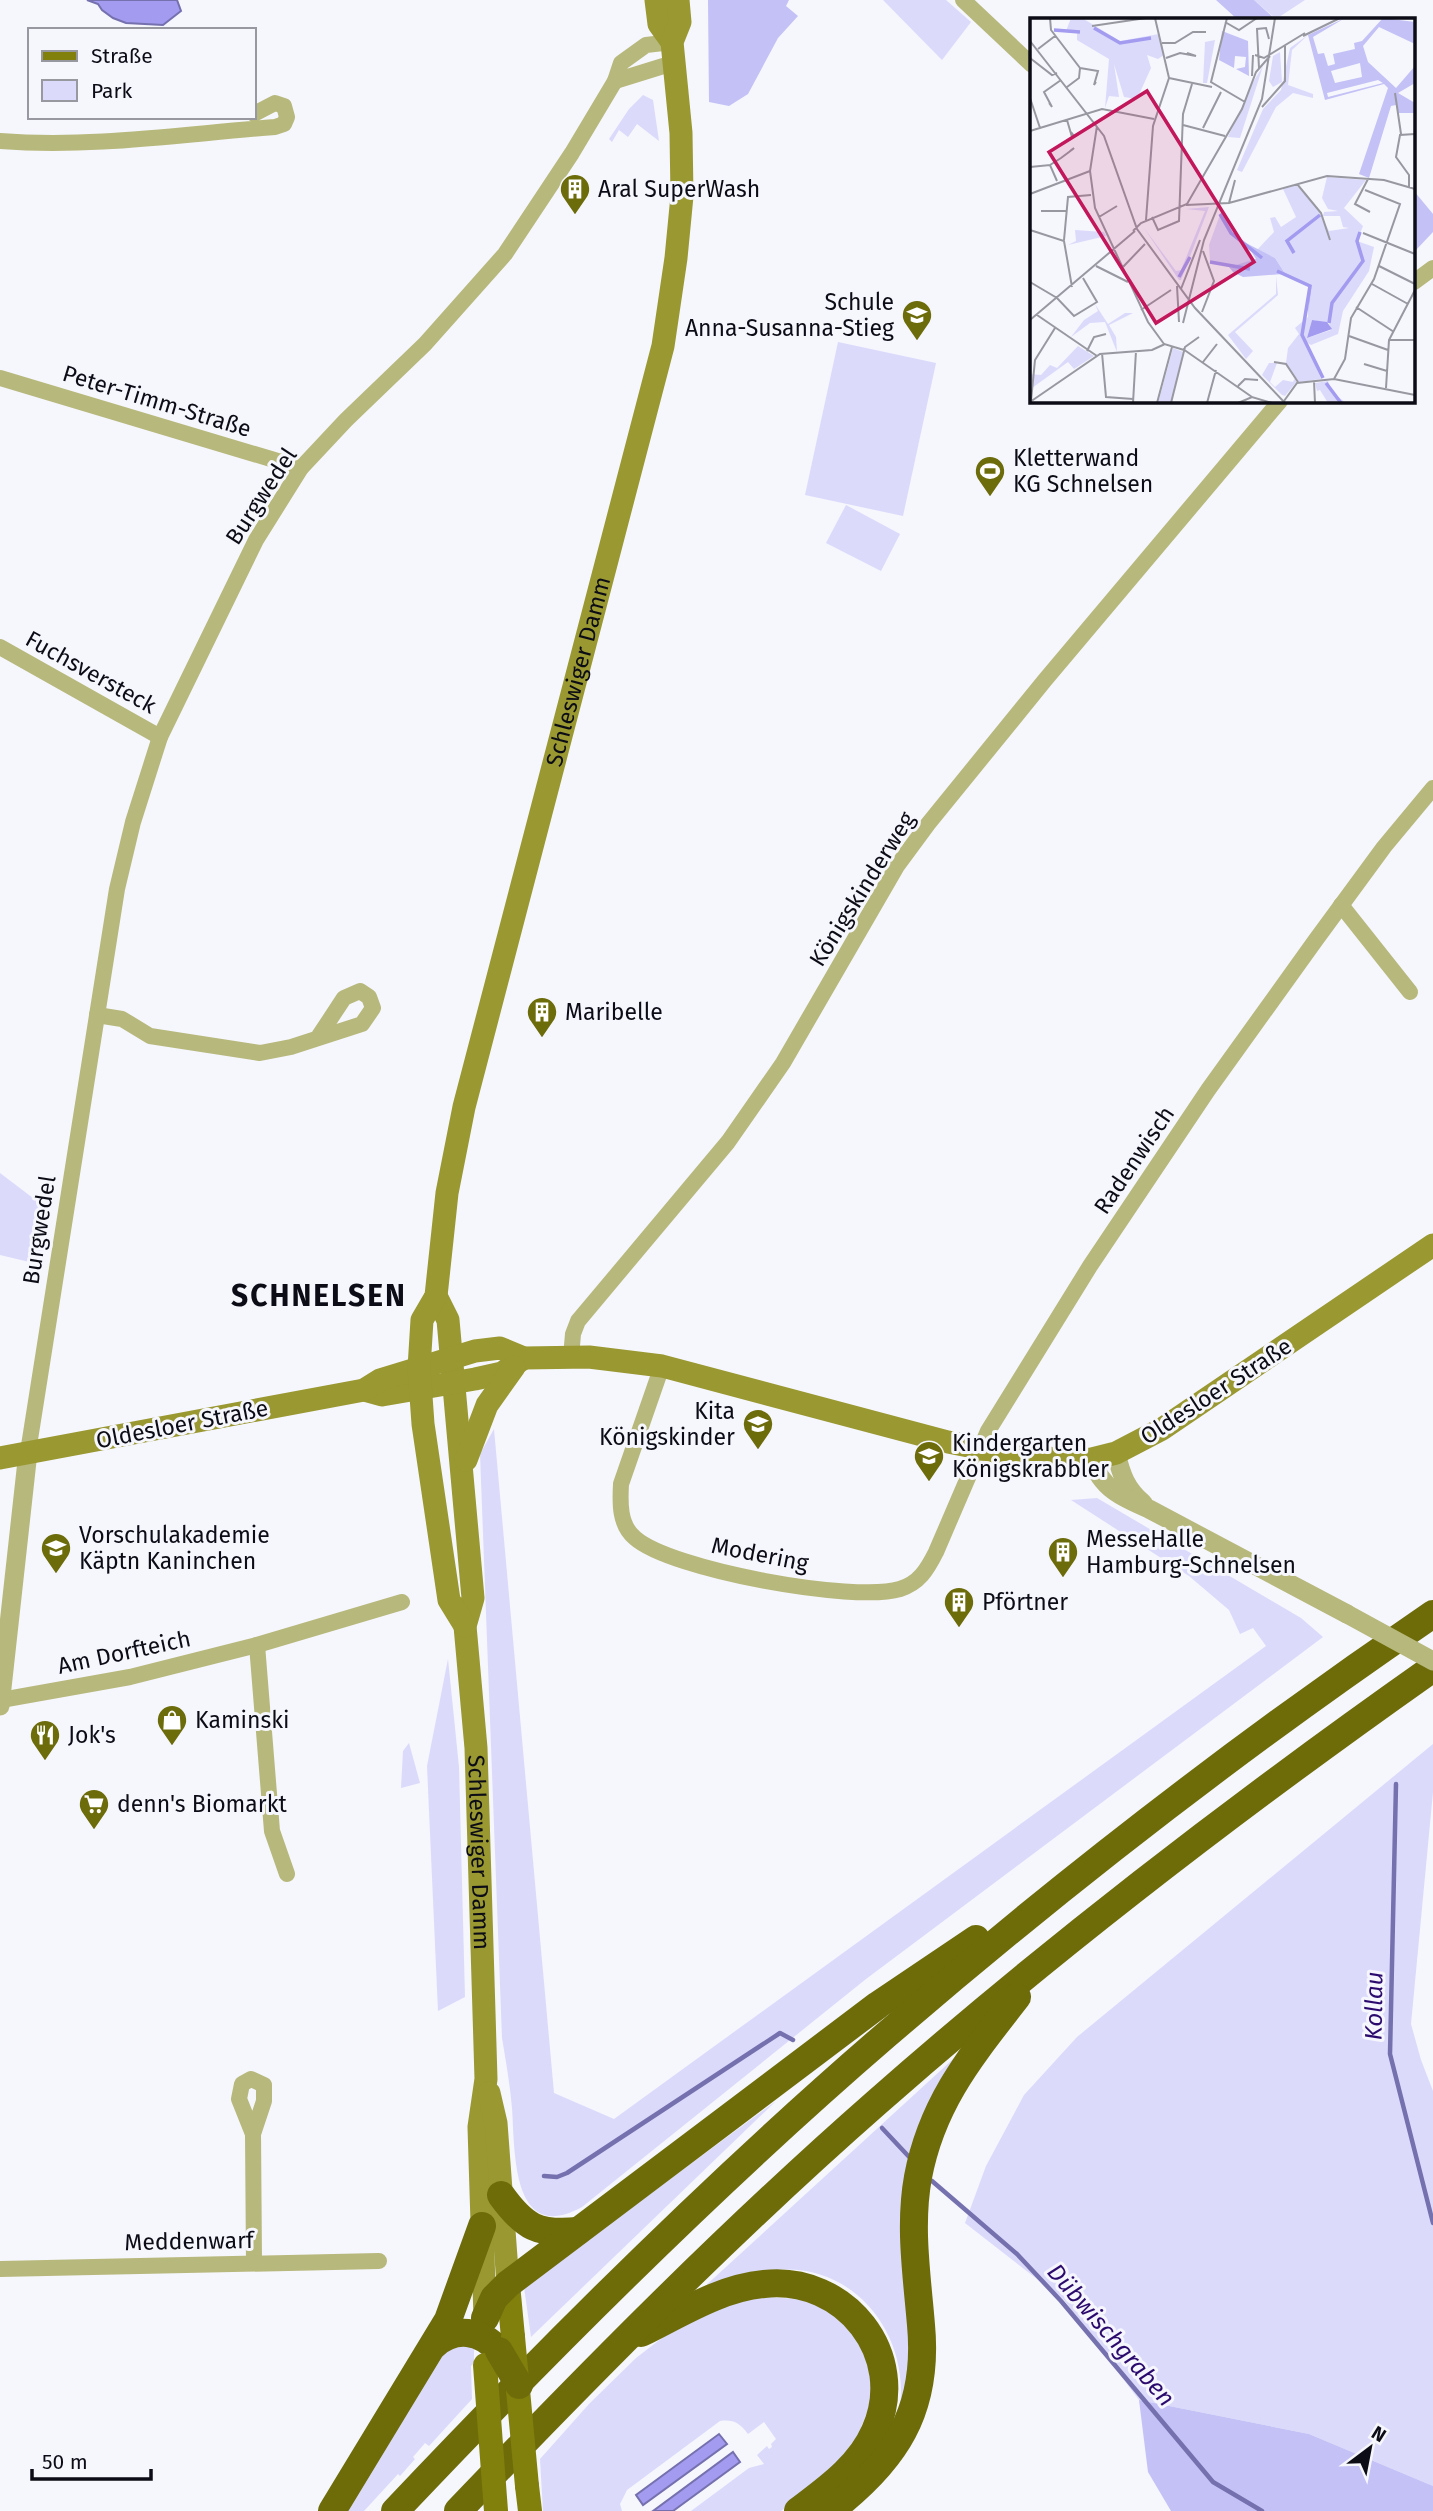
<svg xmlns="http://www.w3.org/2000/svg" width="1433" height="2511" viewBox="0 0 1433 2511" font-family="'Fira Sans',sans-serif">
<style>
.green{fill:#dbdafb}
.forest{fill:#c3c1f5}
.water{fill:#a29bef;stroke:#7570ae;stroke-width:2}
.lines{fill:none;stroke-linecap:round;stroke-linejoin:round}
.stream{stroke:#7570ae;stroke-width:4.5}
.minor{stroke:#b7b87b;stroke-width:16}
.tertiary{stroke:#b7b87b;stroke-width:19}
.secondary{stroke:#999831;stroke-width:23}
.primary{stroke:#81800d;stroke-width:24}
.motorway{stroke:#6d6c09;stroke-width:28}
.tertiary-bridge{stroke:#b7b87b;stroke-width:19}
.primary-bridge{stroke:#81800d;stroke-width:24}
.motorway-bridge{stroke:#6d6c09;stroke-width:28}
.labels{text-anchor:middle;dominant-baseline:central;stroke-width:6;stroke-linejoin:round;paint-order:stroke}
.poi-label{font-size:23px;fill:#0c0c16;stroke:#f6f6fd;text-anchor:start}
.street-label{font-size:23px;fill:#0c0c16;stroke:#f6f6fd}
.water-label{font-size:24px;font-style:italic;fill:#2b0a6e;stroke:#f6f6fd}
.district-label{font-size:30px;font-weight:bold;letter-spacing:2px;fill:#0c0c16;stroke:#f6f6fd}
.inset-river{fill:none;stroke:#a29bef;stroke-width:3.5}
.inset-road{fill:none;stroke:#9898a1;stroke-width:2}
.view{fill:#c2185b;fill-opacity:0.15;stroke:#c2185b;stroke-width:3.5}
.inset-edge{fill:none;stroke:#0c0c16;stroke-width:3.5}
</style>
<rect width="100%" height="100%" fill="#f6f6fd"/>
<!-- green -->
<g class="green">
<path d="M 883,0 L 946,0 L 971,22 L 942,60 Z"/>
<path d="M 1254,0 L 1305,0 L 1276,19 Z"/>
<path d="M 643,95 L 653,100 L 659,141 L 637,124 L 628,137 L 619,130 L 612,142 L 609,139 L 629,109 Z"/>
<path d="M 838,342 L 936,363 L 903,516 L 805,495 Z"/>
<path d="M 846,505 L 900,534 L 881,571 L 826,543 Z"/>
<path d="M 0,1173 L 50,1211 L 42,1265 L 0,1255 Z"/>
<path d="M 494,1429 L 554,2093 L 614,2119 L 1266,1646 L 1253,1628 L 1240,1634 L 1229,1610 L 1189,1576 L 1071,1500 L 1097,1498 L 1301,1618 L 1323,1637 L 866,1979 L 582,2207 C 511,2246 515,2150 512,2108 C 510,2085 506,2062 502,2038 L 480,1454 Z"/>
<path d="M 448,1659 L 459,1767 L 465,1997 L 438,2011 L 427,1766 Z"/>
<path d="M 409,1743 L 420,1783 L 401,1788 L 403,1751 Z"/>
<path d="M 1433,1744 L 1433,1792 L 1411,2024 L 1421,2060 L 1433,2091 L 1433,2486 L 1309,2434 L 1139,2400 L 1064,2300 L 965,2223 L 986,2166 L 1024,2095 L 1077,2037 Z"/>
<path d="M 963,2050 L 936,2096 L 914,2367 L 900,2406 C 909,2334 854,2263 777,2270 C 749,2272 718,2289 691,2299 Z"/>
<path d="M 776,2101 L 531,2337 L 524,2287 Z"/>
<path d="M 750,2296 L 798,2299 L 816,2304 L 839,2318 L 860,2343 L 871,2373 L 871,2402 L 858,2435 L 827,2476 L 781,2511 L 691,2511 L 749,2468 L 764,2464 L 757,2455 L 767,2446 L 769,2449 L 772,2447 L 771,2444 L 776,2439 L 764,2422 L 748,2434 C 740,2423 733,2419 720,2421 L 627,2490 L 620,2504 L 622,2511 L 543,2511 L 540,2459 L 589,2404 L 636,2358 L 675,2328 Z"/>
<path d="M 466,2344 L 474,2348 L 474,2363 L 471,2366 L 472,2399 L 429,2446 L 425,2443 L 413,2457 L 415,2459 L 400,2476 L 398,2474 L 364,2511 L 342,2511 L 437,2360 L 447,2350 Z"/>
</g>
<!-- forest -->
<g class="forest">
<path d="M 708,0 L 789,0 L 786,6 L 798,16 L 778,38 L 748,94 L 729,106 L 709,102 Z"/>
<path d="M 1216,0 L 1254,0 L 1275,19 L 1237,19 Z"/>
<path d="M 1414,191 L 1433,214 L 1433,232 L 1416,250 L 1414,247 Z"/>
<path d="M 1139,2400 L 1309,2434 L 1433,2486 L 1433,2511 L 1171,2511 L 1148,2472 Z"/>
</g>
<!-- water -->
<g class="water">
<path d="M 87,0 L 177,0 L 181,11 L 163,25 L 126,23 L 113,18 L 102,10 L 98,4 Z"/>
<path d="M 719,2434 L 727,2444 L 643,2505 L 636,2495 Z"/>
<path d="M 733,2452 L 740,2462 L 673,2511 L 653,2511 Z"/>
</g>
<g class="lines">
<!-- stream -->
<g class="stream">
<path d="M 1396,1784 L 1390,2054 L 1433,2223"/>
<path d="M 882,2128 L 912,2160"/>
<path d="M 544,2176 L 557,2177 L 567,2173 L 780,2033 L 793,2040"/>
<path d="M 932,2181 L 1017,2254 L 1061,2301 L 1213,2482 L 1262,2511"/>
</g>
<!-- minor -->
<g class="minor">
<path d="M 963,0 L 1032,65"/>
<path d="M 615,81 L 673,63"/>
<path d="M 0,141 C 92,148 183,134 275,127 L 284,124 L 287,117 L 284,106 L 275,103 L 254,114"/>
<path d="M 1414,282 L 1433,268"/>
<path d="M 0,378 L 301,468"/>
<path d="M 0,647 L 160,737"/>
<path d="M 1341,905 L 1410,992"/>
<path d="M 97,1015 L 122,1019 L 150,1036 L 260,1053 L 291,1047 L 362,1024 L 373,1008 L 369,997 L 360,991 L 344,998 L 319,1036"/>
<path d="M 571,1357 L 573,1334 L 578,1321 L 728,1142 L 783,1063 L 897,866 L 928,824 L 1045,680 L 1280,401"/>
<path d="M 662,1366 L 621,1484 C 620,1502 619,1525 635,1538 C 671,1570 854,1603 900,1589 C 919,1583 927,1570 936,1552 L 988,1431 L 1090,1266 L 1208,1090 L 1315,941 L 1384,847 L 1433,788"/>
<path d="M 28,1452 L 117,889 L 133,822 L 160,737 L 256,540 L 301,468 L 346,420 L 425,344 L 505,254 L 572,153 L 615,81 L 621,63 L 646,45 L 672,42"/>
<path d="M 257,1645 L 272,1831 L 287,1874"/>
<path d="M 1,1700 L 130,1677 L 257,1645 L 402,1602"/>
<path d="M 253,2134 L 239,2099 L 242,2084 L 251,2079 L 264,2085 L 264,2101 L 253,2134 L 254,2262"/>
<path d="M 0,2269 L 379,2261"/>
</g>
<!-- tertiary -->
<g class="tertiary">
<path d="M 1116,1453 C 1121,1474 1126,1489 1143,1503"/>
<path d="M 1092,1459 C 1100,1488 1123,1498 1149,1509 L 1347,1614"/>
<path d="M 0,1706 L 28,1452"/>
</g>
<!-- secondary -->
<g class="secondary">
<path d="M 656,0 L 659,24 L 672,42"/>
<path id="s1" d="M 436,1296 L 448,1320 L 473,1598 L 465,1626 L 476,1748 L 486,2079 L 479,2127 L 485,2318"/>
<path d="M 364,1390 L 382,1395 L 475,1379 L 502,1373 L 524,1358"/>
<path d="M 0,1458 L 364,1390 L 380,1380 L 475,1351 L 500,1348 L 524,1358 L 589,1357 L 662,1366 L 948,1442 L 1014,1455 L 1070,1460 L 1092,1459 L 1116,1453 L 1162,1429 L 1433,1245"/>
<path d="M 466,1460 L 487,1405 L 514,1367"/>
<path id="s2" d="M 465,1626 L 449,1600 L 423,1424 L 419,1368 L 422,1320 L 436,1296 L 447,1193 L 464,1107 L 663,346 L 676,258 L 682,196 L 681,133 L 672,42 L 680,22 L 678,0"/>
<path d="M 489,2093 L 496,2123 L 508,2284"/>
</g>
<!-- primary -->
<g class="primary">
<path d="M 508,2284 L 513,2337"/>
<path d="M 527,2486 L 530,2511"/>
</g>
<!-- motorway -->
<g class="motorway">
<path d="M 501,2195 C 524,2227 538,2235 578,2231"/>
<path d="M 485,2318 L 494,2298 L 508,2284 L 878,2005 L 976,1939"/>
<path d="M 641,2333 C 680,2314 720,2288 764,2284 C 845,2275 909,2355 875,2431 C 860,2466 827,2489 798,2511"/>
<path d="M 434,2345 C 455,2326 481,2330 499,2351"/>
<path d="M 332,2511 L 448,2320 L 482,2226"/>
<path d="M 395,2511 C 551,2346 713,2184 886,2035 C 1060,1885 1242,1744 1433,1614"/>
<path d="M 458,2511 C 593,2370 729,2232 876,2103 C 1053,1947 1240,1804 1433,1668"/>
<path d="M 830,2511 C 895,2461 929,2411 921,2325 C 917,2276 909,2226 918,2177 C 932,2102 972,2055 1017,1997"/>
</g>
<!-- tertiary-bridge -->
<path class="tertiary-bridge" d="M 1347,1614 L 1433,1661"/>
<!-- primary-bridge -->
<g class="primary-bridge">
<path d="M 513,2337 L 527,2486"/>
<path d="M 485,2365 L 496,2511"/>
</g>
<!-- motorway-bridge -->
<path class="motorway-bridge" d="M 499,2351 L 519,2385"/>
</g>
<!-- icons -->
<defs>
<g id="building-pin" transform="scale(1.575)"><path d="M0 17L-7.5 6A9.5 9.5 0 1 1 7.5 6Z" fill="#6d6c0b" stroke="#f6f6fd"/><path d="M-4-6H4V6H1V3H-1V6H-4ZM-2.5-4.3h1.7v1.8h-1.7ZM.8-4.3h1.7v1.8H.8ZM-2.5-1h1.7V.8h-1.7ZM.8-1h1.7V.8H.8Z" fill="#fff"/></g>
<g id="school-pin" transform="scale(1.575)"><path d="M0 17L-7.5 6A9.5 9.5 0 1 1 7.5 6Z" fill="#6d6c0b" stroke="#f6f6fd"/><path d="M0-5L7-2L0 1L-7-2ZM-4 1L0 2.5L4 1V4Q0 6-4 4Z" fill="#fff"/></g>
<g id="stadium-pin" transform="scale(1.575)"><path d="M0 17L-7.5 6A9.5 9.5 0 1 1 7.5 6Z" fill="#6d6c0b" stroke="#f6f6fd"/><path d="M0-5a6.5 5 0 1 0 0 10a6.5 5 0 1 0 0-10ZM-3.5-1.8h7v3.6h-7Z" fill="#fff"/></g>
<g id="shop-pin" transform="scale(1.575)"><path d="M0 17L-7.5 6A9.5 9.5 0 1 1 7.5 6Z" fill="#6d6c0b" stroke="#f6f6fd"/><path d="M-5-2.5h2.3a2.7 3.5 0 0 1 5.4 0H5L5.5 6h-11ZM-1.5-2.5h3a1.5 2.3 0 0 0-3 0Z" fill="#fff"/></g>
<g id="restaurant-pin" transform="scale(1.575)"><path d="M0 17L-7.5 6A9.5 9.5 0 1 1 7.5 6Z" fill="#6d6c0b" stroke="#f6f6fd"/><path d="M-5-6h1v4h1v-4h1v4h1v-4h1v5L-1.5 .5V6h-2V.5L-5-1ZM5-6V6H3V1.5H1.5Q1.5-4 5-6Z" fill="#fff"/></g>
<g id="supermarket-pin" transform="scale(1.575)"><path d="M0 17L-7.5 6A9.5 9.5 0 1 1 7.5 6Z" fill="#6d6c0b" stroke="#f6f6fd"/><path d="M-6-5.5h2.5l.6 2H6L4.5 2H-2.5L-4.4-4H-6ZM-1.5 3.2a1.3 1.3 0 1 0 .1 0ZM3 3.2a1.3 1.3 0 1 0 .1 0Z" fill="#fff"/></g>
</defs>
<g fill-rule="evenodd">
<use href="#building-pin" x="575" y="189"/>
<use href="#school-pin" x="917" y="315"/>
<use href="#stadium-pin" x="990" y="471"/>
<use href="#building-pin" x="542" y="1012"/>
<use href="#school-pin" x="758" y="1424"/>
<use href="#school-pin" x="929" y="1456"/>
<use href="#school-pin" x="56" y="1548"/>
<use href="#building-pin" x="1063" y="1552"/>
<use href="#building-pin" x="959" y="1602"/>
<use href="#shop-pin" x="172" y="1720"/>
<use href="#restaurant-pin" x="45" y="1735"/>
<use href="#supermarket-pin" x="94" y="1804"/>
</g>
<g class="labels">
<!-- poi labels -->
<g class="poi-label">
<text x="598" y="189">Aral SuperWash</text>
<text x="894" y="302" text-anchor="end">Schule<tspan x="894" dy="26">Anna-Susanna-Stieg</tspan></text>
<text x="1013" y="458">Kletterwand<tspan x="1013" dy="26">KG Schnelsen</tspan></text>
<text x="565" y="1012">Maribelle</text>
<text x="735" y="1411" text-anchor="end">Kita<tspan x="735" dy="26">Königskinder</tspan></text>
<text x="952" y="1443">Kindergarten<tspan x="952" dy="26">Königskrabbler</tspan></text>
<text x="79" y="1535">Vorschulakademie<tspan x="79" dy="26">Käptn Kaninchen</tspan></text>
<text x="1086" y="1539">MesseHalle<tspan x="1086" dy="26">Hamburg-Schnelsen</tspan></text>
<text x="982" y="1602">Pförtner</text>
<text x="195" y="1720">Kaminski</text>
<text x="68" y="1735">Jok's</text>
<text x="117" y="1804">denn's Biomarkt</text>
</g>
<!-- street labels -->
<g class="street-label">
<text transform="translate(157 401) rotate(17)">Peter-Timm-Straße</text>
<text transform="translate(261 496) rotate(-57)">Burgwedel</text>
<text stroke="none"><textPath href="#s2" startOffset="982">Schleswiger Damm</textPath></text>
<text transform="translate(91 672) rotate(29)">Fuchsversteck</text>
<text transform="translate(862 889) rotate(-58)">Königskinderweg</text>
<text transform="translate(1134 1160) rotate(-56)">Radenwisch</text>
<text transform="translate(39 1230) rotate(-81)">Burgwedel</text>
<text transform="translate(1216 1391) rotate(-33)">Oldesloer Straße</text>
<text transform="translate(182 1424) rotate(-11)">Oldesloer Straße</text>
<text transform="translate(760 1554) rotate(11)">Modering</text>
<text transform="translate(124 1652) rotate(-12)">Am Dorfteich</text>
<text stroke="none"><textPath href="#s1" startOffset="562">Schleswiger Damm</textPath></text>
<text transform="translate(189 2241) rotate(-1)">Meddenwarf</text>
</g>
<!-- water labels -->
<g class="water-label">
<text transform="translate(1374 2006) rotate(-89)">Kollau</text>
<text transform="translate(1111 2335) rotate(49)">Dübwischgraben</text>
</g>
<!-- district labels -->
<g class="district-label">
<text x="319" y="1296">SCHNELSEN</text>
</g>
</g>
<!-- overview -->
<g transform="translate(1030 18)">
<rect width="385" height="385" fill="#f6f6fd"/>
<path d="M 41,0 L 52,0 L 90,23 L 129,16 L 134,37 L 128,41 L 117,37 L 121,50 L 107,81 L 94,79 L 84,46 L 89,79 L 79,78 L 75,90 L 79,41 L 47,22 L 47,13 L 36,13 ZM 278,17 L 262,32 L 258,67 L 283,76 L 283,80 L 263,75 L 246,89 L 212,154 L 207,152 L 233,91 L 251,72 L 260,30 ZM 185,22 L 177,65 L 173,65 L 175,24 ZM 250,34 L 252,64 L 243,69 L 239,63 L 243,38 ZM 233,48 L 210,120 L 198,119 L 223,64 ZM 297,159 L 336,162 L 314,190 L 333,208 L 327,223 L 344,229 L 339,253 L 313,293 L 308,316 L 281,327 L 276,324 L 291,361 L 269,364 L 256,345 L 258,330 L 269,316 L 265,310 L 278,299 L 282,267 L 254,254 L 245,240 L 227,232 L 244,214 L 240,200 L 245,199 L 251,209 L 266,199 L 253,171 L 266,167 L 288,191 L 299,213 L 319,210 L 313,209 L 310,198 L 293,198 L 294,194 L 308,193 L 298,191 L 292,180 ZM 282,302 L 299,305 L 301,312 L 277,320 ZM 179,189 L 151,262 L 149,262 L 114,210 L 146,253 L 151,252 L 175,193 L 156,191 ZM 192,191 L 202,212 L 225,242 L 199,249 L 180,244 L 179,227 ZM 45,212 L 74,214 L 76,218 L 38,227 L 46,223 ZM 246,258 L 248,277 L 205,314 L 223,333 L 216,341 L 198,317 L 246,276 ZM 65,286 L 78,306 L 95,295 L 103,295 L 79,307 L 86,319 L 87,334 L 75,304 L 60,305 L 41,319 L 54,302 L 68,293 ZM 48,328 L 64,338 L 44,351 L 38,344 L 2,370 L 0,356 L 11,357 L 20,347 L 27,350 ZM 143,330 L 153,334 L 141,385 L 128,385 ZM 239,345 L 247,345 L 240,364 L 245,369 L 253,362 L 263,364 L 265,360 L 267,363 L 255,378 L 252,377 L 232,357 ZM 298,363 L 302,374 L 316,385 L 298,385 L 290,372 L 287,373 L 285,365 Z" fill="#dbdafb" fill-rule="evenodd"/>
<path d="M 315,0 L 283,19 L 288,36 L 294,35 L 298,48 L 305,46 L 303,36 L 325,31 L 324,25 L 332,23 L 353,0 L 385,4 L 385,26 L 349,9 L 333,28 L 338,44 L 366,70 L 385,48 L 385,65 L 368,75 L 385,85 L 385,95 L 369,95 L 366,87 L 361,88 L 339,160 L 329,156 L 358,70 L 354,66 L 295,82 L 278,17 ZM 330,45 L 332,59 L 305,65 L 301,53 ZM 348,62 L 353,65 L 298,79 L 297,75 ZM 192,13 L 218,23 L 219,58 L 206,51 L 215,49 L 216,39 L 205,38 L 204,50 L 189,42 ZM 216,225 L 245,240 L 254,254 L 282,267 L 278,299 L 279,269 L 253,256 L 213,259 L 203,254 L 199,249 L 226,241 Z" fill="#c3c1f5" fill-rule="evenodd"/>
<path d="M 282,302 L 297,304 L 302,311 L 277,320 Z" fill="#a29bef"/>
<path class="inset-river" d="M 64,10 L 90,25 L 121,20M 24,12 L 50,14M 190,196 L 201,215 L 232,240M 264,235 L 257,223 L 290,197M 180,244 L 220,251M 247,253 L 280,268 L 272,317 L 293,360M 149,259 L 160,239M 299,305 L 302,285 L 333,243 L 327,223 L 330,214M 296,365 L 311,385"/>
<path class="inset-road" d="M 20,0 L 21,12 L 50,50 L 49,60 L 37,69M 197,0 L 181,64 L 215,84M 195,4 L 209,12 L 227,0M 62,8 L 116,0M 273,18 L 310,0M 0,23 L 74,118 L 107,211 L 165,290 L 255,385M 132,25 L 145,25 L 163,14 L 176,14M 8,31 L 25,18M 225,37 L 234,40 L 275,15M 0,40 L 22,57 L 27,55M 136,40 L 150,35 L 166,38 L 157,35M 50,50 L 68,53 L 64,67 L 66,64M 229,50 L 227,11 L 236,10 L 239,21M 222,58 L 223,37M 139,60 L 182,69M 365,75 L 371,116M 0,80 L 10,110M 19,85 L 22,89 L 14,74 L 31,62M 232,89 L 255,63 L 255,28M 37,102 L 42,119 L 44,118 L 41,114M 153,107 L 195,118M 67,108 L 60,153 L 65,190 L 118,304 L 134,326 L 154,332M 173,110 L 191,74M 0,113 L 72,91 L 124,101M 20,147 L 31,140 L 43,131 L 44,130 L 40,133M 0,149 L 20,147 L 27,163M 338,161 L 325,186 L 340,194M 267,166 L 291,195 L 300,222M 379,169 L 379,157 L 366,139 L 370,117 L 385,116M 0,176 L 60,153M 199,185 L 205,162M 156,187 L 199,185 L 297,158 L 354,162 L 385,171M 11,193 L 36,193M 69,199 L 87,188M 122,199 L 128,212 L 149,203 L 153,96 L 162,66M 116,202 L 123,108 L 139,60 L 125,0M 0,212 L 34,223 L 42,269M 103,213 L 111,205 L 157,186 L 212,91 L 226,54 L 240,38M 333,215 L 385,236M 34,222 L 38,179 L 61,177M 0,226 L 0,260M 66,248 L 98,264M 349,248 L 385,266M 92,250 L 115,226M 0,264 L 27,280 L 44,298 L 67,284 L 53,260M 342,266 L 378,286M 147,268 L 149,304M 151,271 L 170,222M 326,289 L 364,314M 111,292 L 141,272M 172,294 L 184,263 L 173,233M 7,297 L 67,338M 0,302 L 105,213M 153,305 L 174,222 L 232,81 L 245,0M 319,318 L 358,332M 359,322 L 385,322M 153,331 L 222,379M 57,333 L 64,319 L 76,316M 72,335 L 76,379 L 103,381M 173,344 L 187,326M 244,344 L 256,346 L 268,364M 334,346 L 357,353M 304,361 L 315,341 L 321,300 L 344,261 L 370,186 L 335,172M 284,363 L 285,385M 208,368 L 215,361 L 228,362M 356,370 L 359,322 L 385,272M 1,383 L 5,342 L 25,310M 254,383 L 267,365 L 304,361 L 385,377M 0,384 L 70,336 L 122,332 L 135,326M 103,385 L 106,333M 127,385 L 142,329M 141,385 L 155,329 L 169,319M 177,385 L 186,352M 208,385 L 222,379 L 242,385"/>
<path class="view" d="M 117,73 L 224,244 L 126,305 L 19,134 Z"/>
<rect width="385" height="385" class="inset-edge"/>
</g>
<!-- legend -->
<rect x="28" y="28" width="228" height="91" fill="#f6f6fd" stroke="#9898a1" stroke-width="2"/>
<rect x="42" y="51" width="35" height="10" fill="#81800d" stroke="#9898a1" stroke-width="2"/>
<text x="91" y="63" font-size="21" fill="#0c0c16">Straße</text>
<rect x="42" y="80" width="35" height="21" fill="#dbdafb" stroke="#9898a1" stroke-width="2"/>
<text x="91" y="98" font-size="21" fill="#0c0c16">Park</text>
<!-- north arrow -->
<g transform="translate(1370 2448) rotate(32)" stroke="#f6f6fd" stroke-width="5" paint-order="stroke">
<path d="M0-5L12 26L0 18L-12 26Z" fill="#0c0c16"/>
<text y="-10" font-size="19" font-weight="bold" text-anchor="middle" fill="#0c0c16">N</text>
</g>
<!-- scale -->
<path d="M32 2469v10h119v-10" fill="none" stroke="#0c0c16" stroke-width="3.5"/>
<text x="42" y="2469" font-size="21" fill="#0c0c16" stroke="#f6f6fd" stroke-width="5" paint-order="stroke">50 m</text>
</svg>
